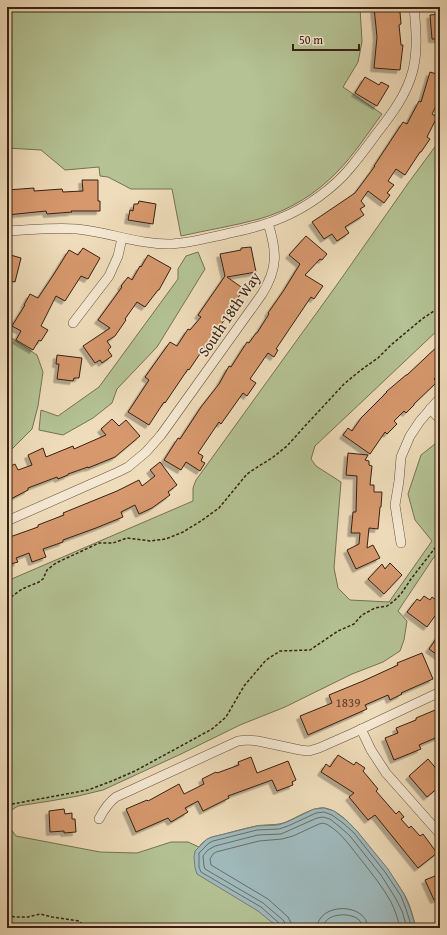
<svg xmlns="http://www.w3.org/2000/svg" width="447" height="935" viewBox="0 0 447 935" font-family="'Gentium Book Plus',serif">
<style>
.green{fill:#b4c294;stroke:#757253}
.water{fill:#9fb9bb;stroke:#757c77}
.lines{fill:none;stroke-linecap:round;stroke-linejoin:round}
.shore{stroke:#6a6d66;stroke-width:1}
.building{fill:#d7986d;stroke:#362112;filter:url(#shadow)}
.minor-casing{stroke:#64503c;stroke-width:10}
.path{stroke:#362112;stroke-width:1.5;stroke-dasharray:3 2;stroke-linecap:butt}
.minor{stroke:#f5e8d2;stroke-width:9}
.labels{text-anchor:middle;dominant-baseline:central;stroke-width:3.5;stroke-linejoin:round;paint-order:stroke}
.number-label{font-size:13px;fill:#5e3f29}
.street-label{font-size:15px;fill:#362112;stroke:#f5e8d2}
</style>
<defs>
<filter id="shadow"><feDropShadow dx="-3.5" dy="3.5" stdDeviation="0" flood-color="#0004"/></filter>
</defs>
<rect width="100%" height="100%" fill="#efdcba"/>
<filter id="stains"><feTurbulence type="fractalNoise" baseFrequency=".005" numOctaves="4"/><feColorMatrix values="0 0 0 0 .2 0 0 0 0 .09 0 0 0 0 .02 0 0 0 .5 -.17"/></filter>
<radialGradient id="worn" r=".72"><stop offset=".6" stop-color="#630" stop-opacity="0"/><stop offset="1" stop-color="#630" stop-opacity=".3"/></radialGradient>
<!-- green -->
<g class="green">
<path d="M 7,7 L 360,7 L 362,42 L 358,62 L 343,87 L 382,114 C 367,134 354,155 337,172 C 316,194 288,211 259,219 C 234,226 207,230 181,236 L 172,189 L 131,189 L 108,177 L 100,176 L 99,167 L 65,170 L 41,150 L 7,148 Z"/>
<path d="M 440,140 L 440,328 L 315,446 L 311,459 L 316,466 L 341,482 L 334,568 L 338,588 L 350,600 L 389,602 L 432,541 L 415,520 L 408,494 L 421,455 L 440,440 L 440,553 L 434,557 L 398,611 L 407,621 L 404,640 L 400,651 L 383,662 L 352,674 L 285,707 L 240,725 L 181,754 L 103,790 L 78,796 L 50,801 L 18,806 L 10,811 L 8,819 L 10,828 L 16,836 L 100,852 L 137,853 L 171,842 L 188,842 L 199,847 C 202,842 207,839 212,837 C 226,834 241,829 256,826 C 266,824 276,826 286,822 C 296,818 314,806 325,808 C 345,812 361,837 373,852 C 384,866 395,879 404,894 C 410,904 413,917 416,928 L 7,928 L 7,581 L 193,501 L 193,488 L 196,480 L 336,286 L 409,182 Z"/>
<path d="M 198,252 L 205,269 L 157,347 L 117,389 L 112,403 L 93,418 L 63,435 L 39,430 L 41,410 L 58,416 L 99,387 L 178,279 L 178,269 L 186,256 Z"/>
<path d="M 7,335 L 37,355 L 43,372 L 38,406 L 32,429 L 7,454 Z"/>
</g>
<!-- water -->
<path class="water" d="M 324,808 L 334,811 L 346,820 L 357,831 L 388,869 L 404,894 L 410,908 L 416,928 C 398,928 380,929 362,928 C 346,927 344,921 328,928 L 279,928 L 269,920 L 258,911 L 197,874 L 195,868 L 194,857 L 195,851 L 207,839 L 212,837 L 257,826 L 278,825 L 287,822 L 314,809 Z"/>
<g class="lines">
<!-- shore -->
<g class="shore">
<path d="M 280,928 L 279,923 L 261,907 L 201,872 L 199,867 L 199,853 L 209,843 L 213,841 L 257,830 L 279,829 L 288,826 L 316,813 L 324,812 L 332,815 L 343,823 L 354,833 L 385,872 L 401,896 L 406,909 L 412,928"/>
<path d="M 285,928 L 285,923 L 283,920 L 263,903 L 205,869 L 204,866 L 203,856 L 208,850 L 215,846 L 258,835 L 281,834 L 317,818 L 323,817 L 330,819 L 340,827 L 350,836 L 381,875 L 396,899 L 402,911 L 407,928"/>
<path d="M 291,928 L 291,923 L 288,917 L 268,899 L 211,865 L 210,859 L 213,854 L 216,852 L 259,841 L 282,839 L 293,836 L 319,824 C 322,823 325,823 328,825 C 342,833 352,849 362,861 C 372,874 383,887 391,902 C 395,910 398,919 400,928"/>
<path d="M 317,928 C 318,902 367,902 368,928"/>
<path d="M 323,928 C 324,913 349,912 358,919 C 361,922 362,924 362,928"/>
</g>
</g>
<!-- building -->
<g class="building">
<path d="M 374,7 L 399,7 L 399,12 L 400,12 L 401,24 L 399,25 L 401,45 L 403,45 L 400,70 L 374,68 L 377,37 Z"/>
<path d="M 440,14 L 440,39 L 432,39 L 430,15 Z"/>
<path d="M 430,72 L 440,75 L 440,98 L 432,114 L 437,117 L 427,137 L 430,139 L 421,152 L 420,152 L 405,175 L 396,169 L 388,181 L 394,185 L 387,193 L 390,195 L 384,203 L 368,191 L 361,201 L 365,206 L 360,209 L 364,215 L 345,227 L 349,233 L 337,241 L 332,234 L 324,239 L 312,222 L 355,193 L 375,166 L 374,166 L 403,122 L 407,124 L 419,101 L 421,102 Z"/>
<path d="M 365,77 L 379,85 L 381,82 L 389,86 L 377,106 L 355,93 Z"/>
<path d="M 82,180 L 98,180 L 98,201 L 100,201 L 100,211 L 71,211 L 72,212 L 47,214 L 46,211 L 7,215 L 7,190 L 34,188 L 34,191 L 62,189 L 63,192 L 83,191 Z"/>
<path d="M 139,201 L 156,204 L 153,224 L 128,220 L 130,210 L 133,211 L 134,204 L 138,204 Z"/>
<path d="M 306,236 L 327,254 L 322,260 L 320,259 L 305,275 L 323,286 L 314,299 L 311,297 L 286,334 L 276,349 L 278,350 L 274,357 L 268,353 L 250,379 L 256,383 L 247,396 L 243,393 L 221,424 L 219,422 L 198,453 L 203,456 L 201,461 L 205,463 L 200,471 L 186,462 L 181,470 L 164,460 L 178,438 L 180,439 L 201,407 L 219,384 L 229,366 L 231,367 L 247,342 L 249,343 L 256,333 L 257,333 L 269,314 L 268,313 L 284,290 L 300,264 L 289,255 Z"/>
<path d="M 251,247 L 256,272 L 227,277 L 244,289 L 227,314 L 228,315 L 214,334 L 214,333 L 189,370 L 188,369 L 165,403 L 164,402 L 149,425 L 128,412 L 149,380 L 145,377 L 170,342 L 177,346 L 188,329 L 190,330 L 201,317 L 198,315 L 225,276 L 220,254 L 241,250 L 241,248 Z"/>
<path d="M 83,248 L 100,258 L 88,279 L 81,276 L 65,301 L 56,296 L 41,326 L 48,330 L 41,341 L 39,340 L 33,350 L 16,340 L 21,331 L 12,326 L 25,305 L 24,305 L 30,294 L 38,298 L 54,274 L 69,250 L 78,255 Z"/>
<path d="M 7,254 L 21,258 L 15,282 L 7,280 Z"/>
<path d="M 148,255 L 171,268 L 159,290 L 158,290 L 145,307 L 137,302 L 125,319 L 126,320 L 115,336 L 107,341 L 111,347 L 108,350 L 112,356 L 102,363 L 100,360 L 95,363 L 83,346 L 110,328 L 98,320 L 122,287 L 121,286 L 128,277 L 132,280 L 140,266 L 141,267 Z"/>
<path d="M 440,344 L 440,373 L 434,379 L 437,382 L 414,404 L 414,405 L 406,413 L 404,411 L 394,421 L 397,424 L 387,434 L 385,432 L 370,454 L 343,435 L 348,428 L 352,431 L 361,418 L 387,392 L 386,392 L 406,375 L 407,375 Z"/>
<path d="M 57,355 L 82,358 L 79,378 L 74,378 L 73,381 L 57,379 L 59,364 L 56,364 Z"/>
<path d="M 112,419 L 119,426 L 126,420 L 140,436 L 115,457 L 88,468 L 88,467 L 68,474 L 68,475 L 58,479 L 57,477 L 28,488 L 28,490 L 7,501 L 7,468 L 15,464 L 18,470 L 32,465 L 28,455 L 43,448 L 46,457 L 73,446 L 74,449 L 106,435 L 101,429 Z"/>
<path d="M 348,453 L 368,455 L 365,460 L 369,461 L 369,465 L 372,466 L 370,485 L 374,485 L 374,492 L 382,492 L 381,507 L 380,507 L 378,529 L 369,528 L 367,548 L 373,545 L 380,558 L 356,569 L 347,550 L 359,544 L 360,533 L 351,533 L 353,512 L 356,512 L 357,476 L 346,475 Z"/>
<path d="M 160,462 L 177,485 L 168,492 L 170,495 L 152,508 L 139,514 L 135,505 L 121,512 L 123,517 L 96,528 L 63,540 L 63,542 L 43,549 L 46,557 L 32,562 L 29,553 L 16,558 L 18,562 L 7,565 L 7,538 L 38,527 L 38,525 L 64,515 L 63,513 L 117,491 L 139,480 L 142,486 L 155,476 L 150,470 Z"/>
<path d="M 390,563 L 402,575 L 384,594 L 368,579 L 382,564 L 385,569 Z"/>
<path d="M 424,596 L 430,600 L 432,597 L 440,603 L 440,609 L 427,627 L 407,612 L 417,599 L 420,601 Z"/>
<path d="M 440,633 L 440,657 L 429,649 Z"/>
<path d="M 422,653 L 433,679 L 401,693 L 402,694 L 390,700 L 388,695 L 365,705 L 367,709 L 308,735 L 300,716 L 332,703 L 329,695 L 363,681 L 398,665 L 397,663 Z"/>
<path d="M 440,708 L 440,736 L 419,745 L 421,749 L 394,760 L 385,738 L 398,733 L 396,728 L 416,720 L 416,718 Z"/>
<path d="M 338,755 L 354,765 L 356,762 L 365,768 L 363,771 L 378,789 L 376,791 L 396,814 L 399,811 L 404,817 L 401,819 L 409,828 L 411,826 L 420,836 L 423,834 L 437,853 L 418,868 L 375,815 L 368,820 L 349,797 L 354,793 L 321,772 L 326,764 L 330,767 Z"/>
<path d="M 251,757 L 257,773 L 288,761 L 296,780 L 292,782 L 293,785 L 277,791 L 272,780 L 228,796 L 229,798 L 203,811 L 198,801 L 185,808 L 188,812 L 171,822 L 168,818 L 136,832 L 126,809 L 147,800 L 148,801 L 179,784 L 184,794 L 204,784 L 202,779 L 216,772 L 217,773 L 239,765 L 238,762 Z"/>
<path d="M 428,759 L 440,773 L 440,786 L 427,797 L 409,776 Z"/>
<path d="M 64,809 L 65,814 L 72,813 L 72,819 L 75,819 L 76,832 L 64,833 L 64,831 L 50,832 L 49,811 Z"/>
<path d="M 440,874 L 440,898 L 434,900 L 425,880 Z"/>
</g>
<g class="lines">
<!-- minor casing -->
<g class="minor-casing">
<g id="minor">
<path d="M 7,231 C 30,230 54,227 77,229 C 109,232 140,245 172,244 C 190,243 208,238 226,234 C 244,230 264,226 281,218 C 306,208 334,188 351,167 C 360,156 369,144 377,133 C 392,114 407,94 413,70 C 418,49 416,28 414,7"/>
<path d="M 73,323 L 109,276 L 118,256 L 122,238"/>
<path d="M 430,409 L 440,419"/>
<path d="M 7,521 L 118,472 L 128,467 L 146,452 L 161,435 L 262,294 C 278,268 277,252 268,223"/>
<path d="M 401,543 L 395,505 L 399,481 L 401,457 L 410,436 L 420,421 L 440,398"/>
<path d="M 361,729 L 371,750 L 386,773 L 440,834"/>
<path d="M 99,819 C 104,809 108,803 116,797 L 238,741 L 247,740 L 258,741 L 300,750 L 309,751 L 319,748 L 353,733 L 440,692"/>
</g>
</g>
<!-- path -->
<g class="path">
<path d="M 7,600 L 22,589 L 39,582 L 43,579 L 47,570 L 56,563 L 99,543 L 113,543 L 127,538 L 143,540 L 150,541 L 166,539 L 183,532 L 201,521 L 219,508 L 247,474 L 259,466 L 272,458 L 287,446 L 305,426 L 344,384 L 361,370 L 378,358 L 391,345 L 422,319 L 437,309 L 440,308"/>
<path d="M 7,805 L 88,790 L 112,781 L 135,771 L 192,740 L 212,729 L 226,717 L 244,686 L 266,660 L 280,651 L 310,650 L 338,631 L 354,624 L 362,615 L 375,608 L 387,606 L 394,601 L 401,594 L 411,579 L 435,548 L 440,548"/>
<path d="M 7,915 L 15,917 L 28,917 L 40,914 L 52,917 L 79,921 L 86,928"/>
</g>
<!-- minor -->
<use href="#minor" class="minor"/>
</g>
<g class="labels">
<!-- number labels -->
<g class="number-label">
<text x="348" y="702">1839</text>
</g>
<!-- street labels -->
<g class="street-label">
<text transform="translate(229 314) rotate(-56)">South 18th Way</text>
</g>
</g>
<!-- margin -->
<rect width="447" height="935" fill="none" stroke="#efdcba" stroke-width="24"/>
<rect x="8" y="8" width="431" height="919" fill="none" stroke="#362112" stroke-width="2"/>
<rect x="12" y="12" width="423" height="911" fill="none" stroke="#362112"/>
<!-- scale -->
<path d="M293 44v6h66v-6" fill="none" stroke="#362112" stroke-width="2"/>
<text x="299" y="44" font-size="12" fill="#362112" stroke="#f5e8d2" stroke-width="3" paint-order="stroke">50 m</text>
<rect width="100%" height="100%" filter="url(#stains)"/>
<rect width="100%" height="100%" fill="url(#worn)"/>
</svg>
